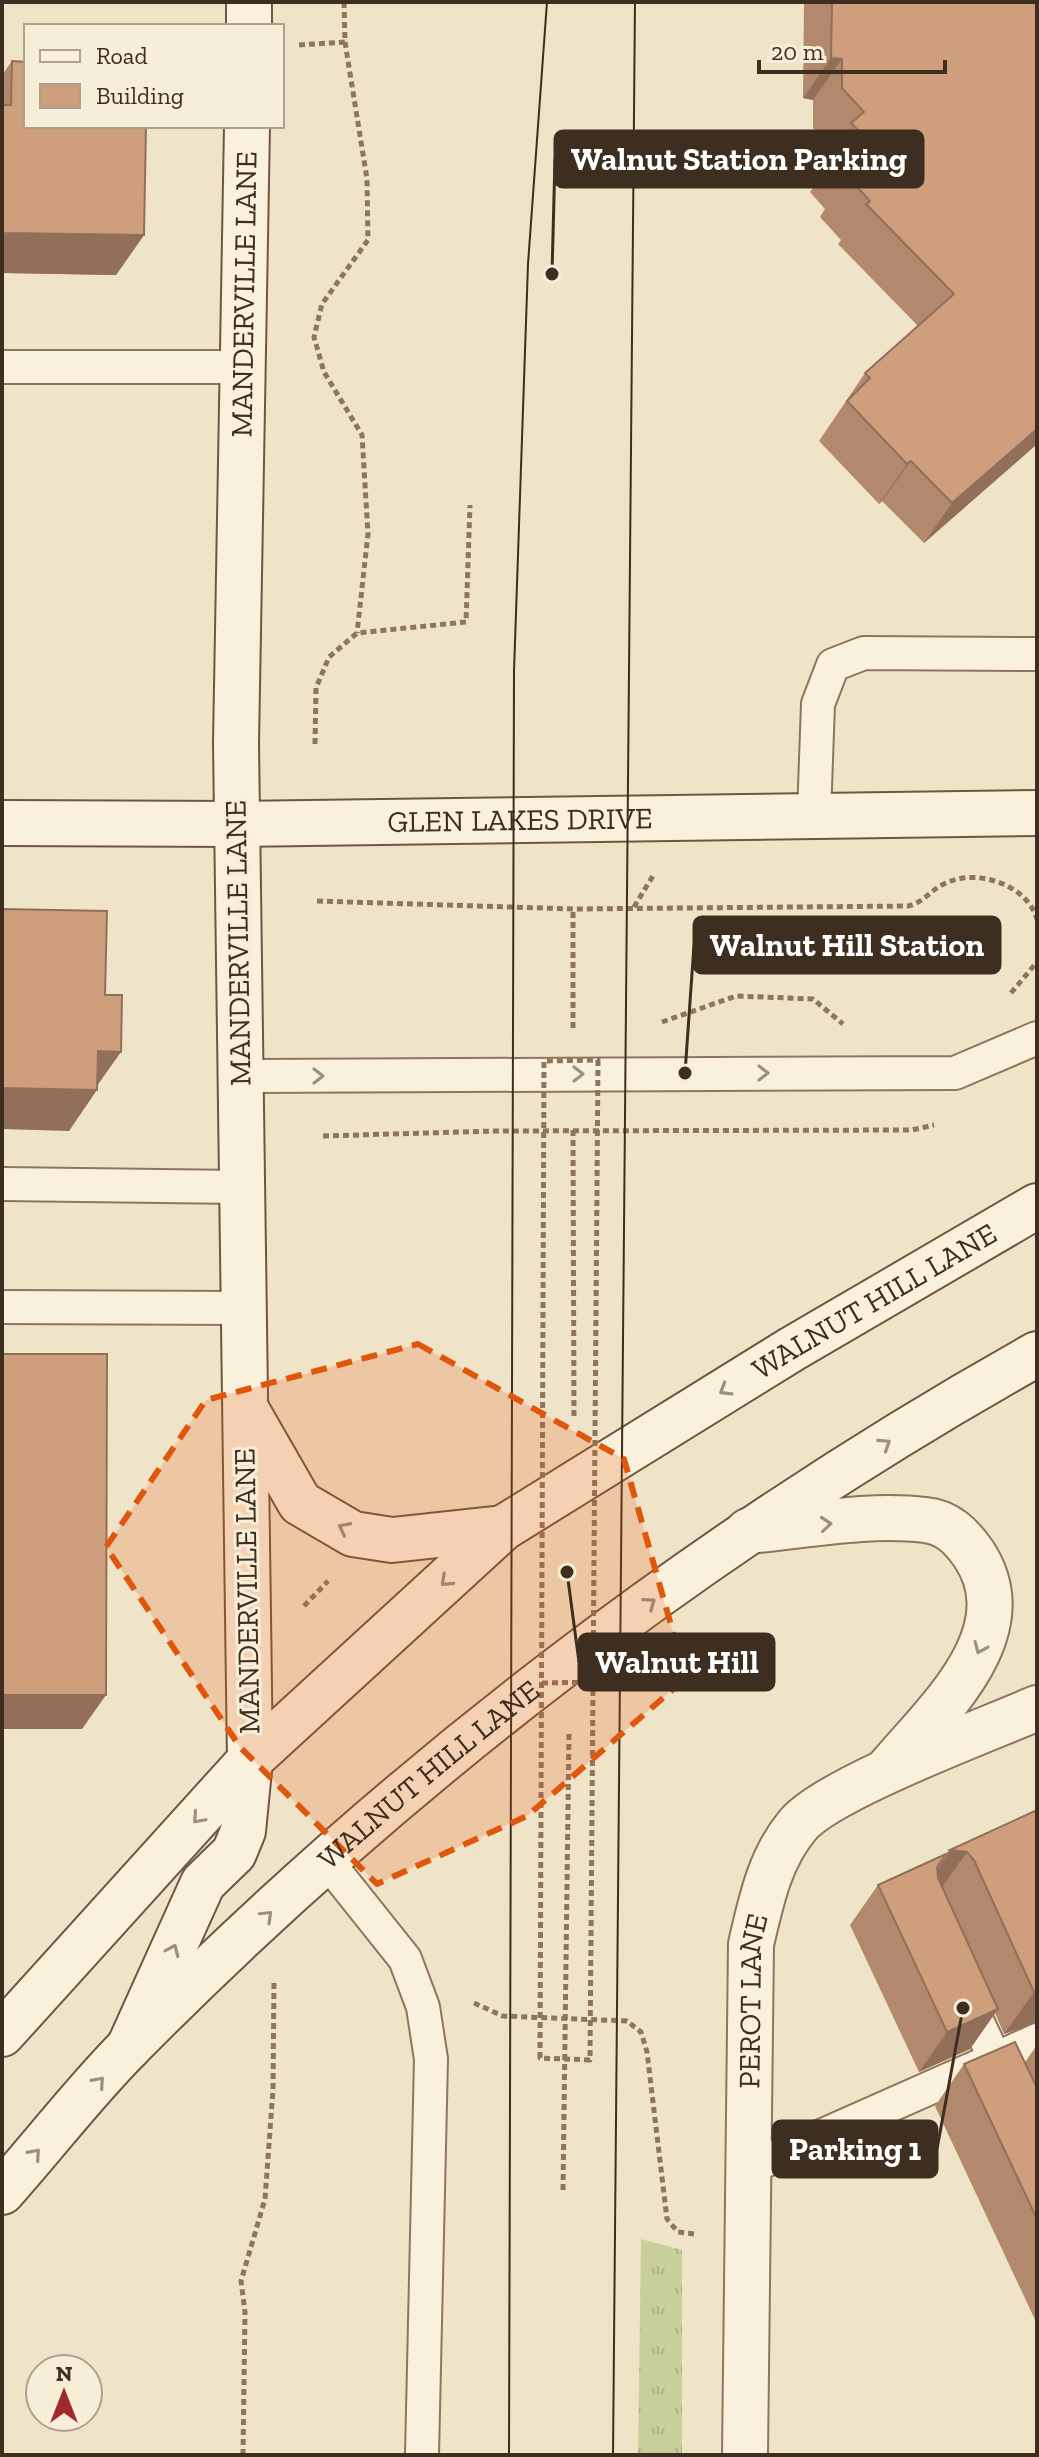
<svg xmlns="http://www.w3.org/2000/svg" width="1039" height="2457" viewBox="0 0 1039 2457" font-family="'Zilla Slab',serif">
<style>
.grass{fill:url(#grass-tufts)}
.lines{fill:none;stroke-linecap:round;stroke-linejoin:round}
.lane-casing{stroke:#8d765c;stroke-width:36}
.street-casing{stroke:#8d765c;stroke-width:48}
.secondary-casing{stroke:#6f573f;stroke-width:48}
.path{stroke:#8d765c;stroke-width:5;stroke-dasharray:6 4;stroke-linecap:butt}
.lane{stroke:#faf1dc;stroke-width:32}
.street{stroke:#faf1dc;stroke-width:44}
.secondary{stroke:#faf1dc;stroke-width:44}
.tram{stroke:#3d2e20;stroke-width:2}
.path-bridge{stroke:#8d765c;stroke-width:5;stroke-dasharray:6 4;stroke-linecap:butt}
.wall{fill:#b2896c}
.shaded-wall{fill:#916f58}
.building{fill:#cf9f7d;stroke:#916f58;stroke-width:2}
.oneway{stroke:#9c907e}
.marked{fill:#df570d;fill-opacity:0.2;stroke:#df570d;stroke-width:6;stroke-dasharray:16 10;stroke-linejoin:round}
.labels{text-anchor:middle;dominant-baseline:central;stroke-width:6;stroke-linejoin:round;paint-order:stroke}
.street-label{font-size:30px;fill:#3d2e20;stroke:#f7eed8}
.leader{fill:none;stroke:#3d2e20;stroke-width:3}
.callout-dot{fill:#3d2e20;stroke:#f7eed8;stroke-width:3}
.callout{fill:#3d2e20;stroke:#3d2e20;stroke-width:3}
.callout-label{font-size:32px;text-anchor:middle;font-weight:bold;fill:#fff}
</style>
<defs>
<pattern id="grass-tufts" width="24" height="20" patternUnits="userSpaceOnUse" patternTransform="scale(2)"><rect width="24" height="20" fill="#c9cf9b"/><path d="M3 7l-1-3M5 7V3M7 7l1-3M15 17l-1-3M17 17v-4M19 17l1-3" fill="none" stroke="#aeb285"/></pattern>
</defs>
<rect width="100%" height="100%" fill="#f0e4c8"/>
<!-- grass -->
<path class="grass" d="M 641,2239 L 682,2250 L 682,2455 L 638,2455 Z"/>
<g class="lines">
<!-- lane casing -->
<g class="lane-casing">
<g id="lane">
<path d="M 2,367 L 240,367"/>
<path d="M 814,815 L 818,704 L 833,665 L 864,653 L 1037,654"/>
<path d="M 240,1076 L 955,1073 L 1037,1038"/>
<path d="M 2,1184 L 240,1187"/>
<path d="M 2,1307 L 242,1308"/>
<path d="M 326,1860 L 405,1959 L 423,2007 L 431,2059 L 422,2455"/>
<path d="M 1037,2040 L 995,2059 L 1037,2147"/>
<path d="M 749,2168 L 995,2059 L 964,1993"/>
</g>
</g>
<!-- street casing -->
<g class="street-casing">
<g id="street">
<path d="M 748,1531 C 805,1526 868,1513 925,1520 C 947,1522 961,1536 973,1553 C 1027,1632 936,1712 889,1768"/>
<path id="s1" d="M 745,2455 L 751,1944 C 761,1902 769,1860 797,1826 C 826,1789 987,1730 1037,1708"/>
</g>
</g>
<!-- secondary casing -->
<g class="secondary-casing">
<g id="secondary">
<path d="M 249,2 L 249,26"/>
<path id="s2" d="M 2,823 L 237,824 L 1037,813"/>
<path d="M 246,1409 L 300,1503 L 353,1534 L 392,1540 L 503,1528"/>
<path id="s3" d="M 2,2034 L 250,1760 L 503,1528 L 792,1349 L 1037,1206"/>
<path id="s4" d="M 129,2047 L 203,1883 L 234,1853 L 243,1831 L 250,1760 L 236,743 L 247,126"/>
<path id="s5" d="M 2,2192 C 45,2144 85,2091 131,2045 C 398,1775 705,1540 1037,1354"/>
</g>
</g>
<!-- path -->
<g class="path">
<path d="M 344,2 L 345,42 L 367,179 L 368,240 L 322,304 L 314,337 L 324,372 L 362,435 L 368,534 L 357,633"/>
<path d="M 299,45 L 345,42"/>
<path d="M 315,744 L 316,688 L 329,657 L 357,633 L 466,622 L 470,505"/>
<path d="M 317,901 L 573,909 L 908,906 C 925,902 931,889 946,883 C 978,868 1027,885 1037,919"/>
<path d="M 634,907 L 654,874"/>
<path d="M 1011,993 L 1037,962"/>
<path d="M 662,1022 L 736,996 L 813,999 L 843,1024"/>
<path d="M 573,1028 L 573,909"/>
<path d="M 573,1130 L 574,1420"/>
<path d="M 323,1136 L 495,1131 L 912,1130 L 934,1125"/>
<path d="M 304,1606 L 328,1581"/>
<path d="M 474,2003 L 503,2016 L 627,2021 L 641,2032 L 647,2052 L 667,2219 L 678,2232 L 695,2234"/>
<path d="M 563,2190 L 569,1732"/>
<path d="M 243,2455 L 245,2312 L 241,2281 L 265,2199 L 273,2089 L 274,1982"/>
</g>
<!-- lane -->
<use href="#lane" class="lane"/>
<!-- street -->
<use href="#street" class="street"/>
<!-- secondary -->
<use href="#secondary" class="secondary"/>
<!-- tram -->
<g class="tram">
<path d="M 509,2455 L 514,671 L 528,264 L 547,2"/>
<path d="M 613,2455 L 635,2"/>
</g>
<!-- path-bridge -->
<g class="path-bridge">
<path d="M 598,1060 L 590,2060 L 540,2058 L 544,1061 Z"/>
<path d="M 542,1683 L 592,1682"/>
</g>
</g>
<!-- wall -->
<g class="wall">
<path d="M 804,2 L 1037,2 L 1037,444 L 924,543 L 882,501 L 879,504 L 819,441 L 865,373 L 918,326 L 838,244 L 841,240 L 820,217 L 825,209 L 810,192 L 827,168 L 823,164 L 833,149 L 813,128 L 813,100 L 803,98 Z"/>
<path d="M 12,61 L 144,235 L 116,275 L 2,273 L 2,75 Z"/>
<path d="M 1037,1810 L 1037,2022 L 1004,2034 L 995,2013 L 970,2049 L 919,2072 L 850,1925 L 878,1885 L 937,1867 L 937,1870 L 950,1850 Z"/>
<path d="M 1037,2045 L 1037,2324 L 935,2106 L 964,2064 L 1025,2062 Z"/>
</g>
<!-- shaded-wall -->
<g class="shaded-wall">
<path d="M 831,58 L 842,59 L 813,100 L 803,98 Z"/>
<path d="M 2,233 L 144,235 L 116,275 L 2,273 Z"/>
<path d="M 1037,429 L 1037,444 L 924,543 L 952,503 Z"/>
<path d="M 911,461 L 882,501 L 879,504 L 907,464 Z"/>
<path d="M 98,1051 L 121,1052 L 94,1090 L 97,1090 L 69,1131 L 2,1129 L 2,1088 Z"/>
<path d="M 2,1695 L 106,1695 L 82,1729 L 2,1729 Z"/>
<path d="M 950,1850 L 967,1852 L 937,1894 L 921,1892 Z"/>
<path d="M 1037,1991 L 1037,2022 L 1004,2034 L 1034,1992 Z"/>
<path d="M 998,2009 L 970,2049 L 919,2072 L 947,2032 Z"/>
</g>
<!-- building -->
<g class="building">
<path d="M 832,2 L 1037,2 L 1037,429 L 952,503 L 911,461 L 907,464 L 847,401 L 870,378 L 865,373 L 954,294 L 866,204 L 870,201 L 848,177 L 855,170 L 838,152 L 859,131 L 851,123 L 864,112 L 842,88 L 842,59 L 831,58 Z"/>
<path d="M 12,61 L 26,62 L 26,126 L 146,126 L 144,235 L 2,233 L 2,105 L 11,105 Z"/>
<path d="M 2,909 L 107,911 L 105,995 L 122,995 L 121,1052 L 98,1051 L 97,1090 L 2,1088 Z"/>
<path d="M 2,1354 L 107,1354 L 106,1695 L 2,1695 Z"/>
<path d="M 1037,1810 L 1037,1991 L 1034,1992 L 974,1860 L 967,1852 L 950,1850 Z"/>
<path d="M 946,1854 L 937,1867 L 938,1878 L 998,2009 L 947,2032 L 878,1885 Z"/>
<path d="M 1015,2042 L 1037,2088 L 1037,2219 L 964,2064 Z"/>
</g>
<!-- one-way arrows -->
<defs><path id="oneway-chevron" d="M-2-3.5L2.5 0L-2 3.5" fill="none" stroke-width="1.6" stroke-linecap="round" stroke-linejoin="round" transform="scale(2)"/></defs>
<g class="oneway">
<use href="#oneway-chevron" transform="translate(763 1073)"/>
<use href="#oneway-chevron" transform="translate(578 1074)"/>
<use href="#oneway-chevron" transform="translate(318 1076)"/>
<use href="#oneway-chevron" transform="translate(725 1390) rotate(148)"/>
<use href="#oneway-chevron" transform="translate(885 1444) rotate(-33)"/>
<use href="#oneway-chevron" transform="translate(826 1524) rotate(-5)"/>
<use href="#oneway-chevron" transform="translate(344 1528) rotate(-153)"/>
<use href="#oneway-chevron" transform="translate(446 1581) rotate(137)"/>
<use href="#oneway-chevron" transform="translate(650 1603) rotate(-36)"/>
<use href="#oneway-chevron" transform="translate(980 1648) rotate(113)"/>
<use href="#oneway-chevron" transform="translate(198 1818) rotate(132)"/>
<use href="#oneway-chevron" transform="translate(267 1916) rotate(-44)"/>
<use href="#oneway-chevron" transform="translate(173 1950) rotate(-66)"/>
<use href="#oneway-chevron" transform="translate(99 2082) rotate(-49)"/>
<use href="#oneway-chevron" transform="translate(35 2154) rotate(-49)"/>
</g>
<!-- marked area -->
<path class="marked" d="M 418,1344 L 624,1459 L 686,1678 L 527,1816 L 377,1884 L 240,1747 L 106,1547 L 206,1400 Z"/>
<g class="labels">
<!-- street labels -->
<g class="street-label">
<text stroke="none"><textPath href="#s4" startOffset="1784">MANDERVILLE LANE</textPath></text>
<text stroke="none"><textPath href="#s2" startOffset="518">GLEN LAKES DRIVE</textPath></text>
<text transform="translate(238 943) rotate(-91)">MANDERVILLE LANE</text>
<text stroke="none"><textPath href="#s3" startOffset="1148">WALNUT HILL LANE</textPath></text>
<text transform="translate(247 1591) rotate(-91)">MANDERVILLE LANE</text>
<text stroke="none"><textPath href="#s5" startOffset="598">WALNUT HILL LANE</textPath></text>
<text stroke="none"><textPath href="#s1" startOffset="454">PEROT LANE</textPath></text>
</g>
</g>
<!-- callouts -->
<path class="leader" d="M552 274L555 159M685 1073L694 945M567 1572L579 1662M963 2008L937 2149"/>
<g class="callout-dot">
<circle cx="552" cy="274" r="8"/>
<circle cx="685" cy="1073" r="8"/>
<circle cx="567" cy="1572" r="8"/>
<circle cx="963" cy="2008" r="8"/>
</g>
<g class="callout">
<rect x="555" y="131" width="368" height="56" rx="8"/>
<rect x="694" y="917" width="306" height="56" rx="8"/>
<rect x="579" y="1634" width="195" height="56" rx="8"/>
<rect x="773" y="2121" width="164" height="56" rx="8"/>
</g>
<g class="callout-label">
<text x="739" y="170">Walnut Station Parking</text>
<text x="847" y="956">Walnut Hill Station</text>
<text x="677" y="1673">Walnut Hill</text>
<text x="855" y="2160">Parking 1</text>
</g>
<!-- border -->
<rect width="1039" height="2457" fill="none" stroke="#3d2e20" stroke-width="8"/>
<!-- legend -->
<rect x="24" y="24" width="260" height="104" fill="#f7eed8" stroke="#ada18e" stroke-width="2"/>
<rect x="40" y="50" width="40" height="12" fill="#faf1dc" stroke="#ada18e" stroke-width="2"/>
<text x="96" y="64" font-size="24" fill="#3d2e20">Road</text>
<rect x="40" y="84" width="40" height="24" fill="#cf9f7d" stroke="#ada18e" stroke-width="2"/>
<text x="96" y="104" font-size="24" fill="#3d2e20">Building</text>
<!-- north arrow -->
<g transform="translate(64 2393)"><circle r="38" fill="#f7eed8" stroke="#ada18e" stroke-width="2"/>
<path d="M0-6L14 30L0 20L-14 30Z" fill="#9e2a2b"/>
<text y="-12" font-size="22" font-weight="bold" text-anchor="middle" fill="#3d2e20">N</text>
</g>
<!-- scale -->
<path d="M759 60v12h186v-12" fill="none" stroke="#3d2e20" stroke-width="4"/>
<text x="771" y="60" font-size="24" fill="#3d2e20" stroke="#f7eed8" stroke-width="6" paint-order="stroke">20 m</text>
</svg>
